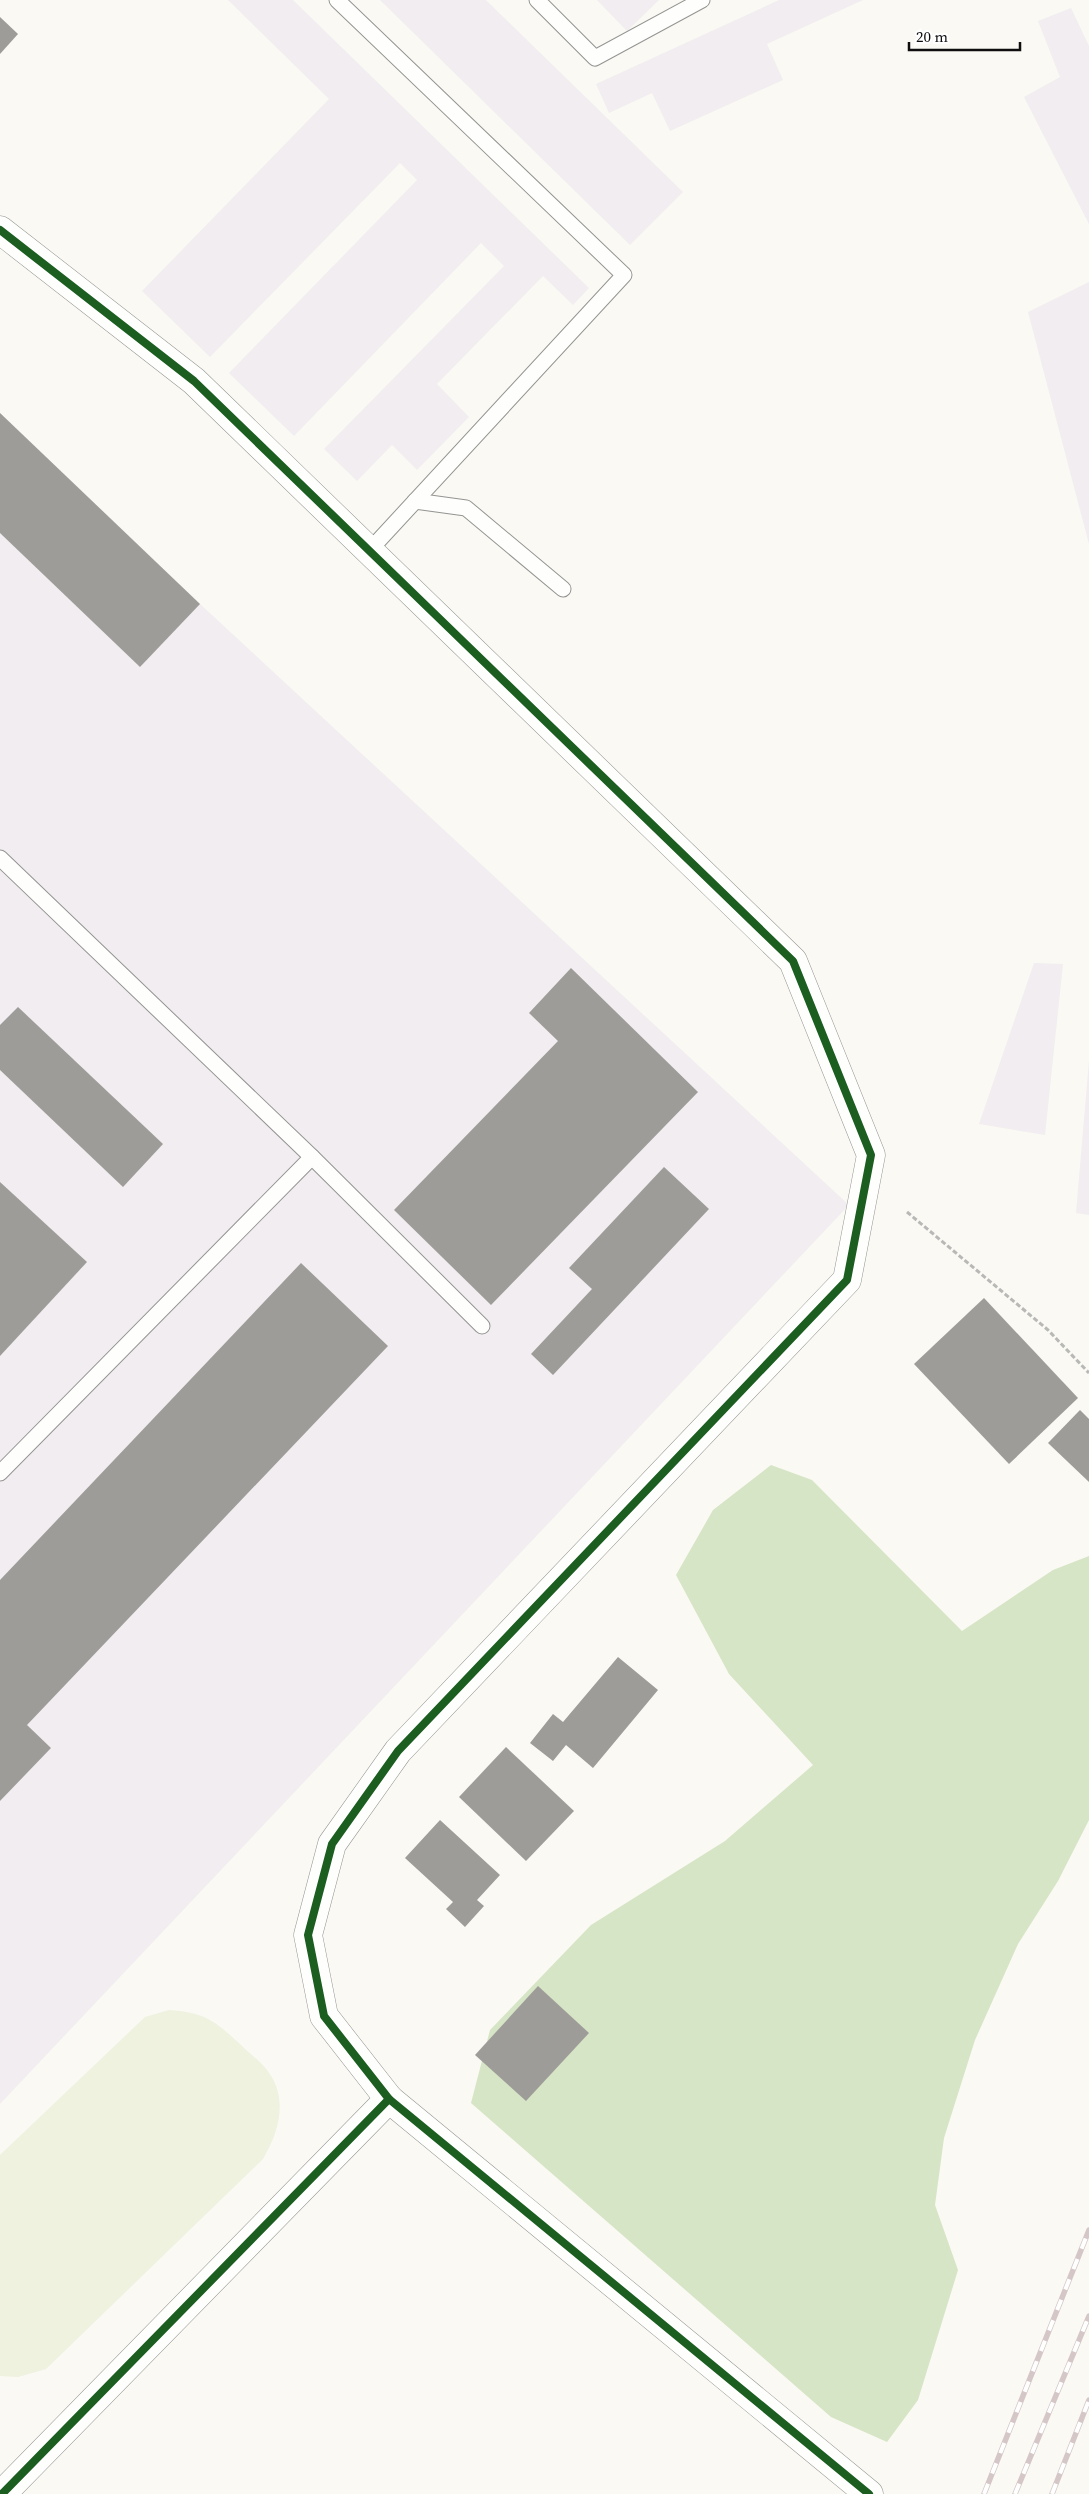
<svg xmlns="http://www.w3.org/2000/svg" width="1089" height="2494" viewBox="0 0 1089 2494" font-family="'Source Serif 4',serif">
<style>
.industrial{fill:#f1edf0}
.forest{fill:#d6e5c5}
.pitch{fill:#eef2df}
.building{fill:#9e9c99}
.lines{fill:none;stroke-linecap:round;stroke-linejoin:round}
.lane-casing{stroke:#949492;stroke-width:17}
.street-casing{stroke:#949492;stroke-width:29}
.path{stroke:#b8b8b7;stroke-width:3;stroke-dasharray:5 2.5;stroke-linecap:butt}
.lane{stroke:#fefefd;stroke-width:15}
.street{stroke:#fefefd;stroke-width:28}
.rail-casing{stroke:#d5c7c8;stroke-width:5.5}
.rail{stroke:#fff;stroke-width:4;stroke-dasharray:11;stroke-linecap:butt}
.cycleway-casing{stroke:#fff;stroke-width:11}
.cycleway{stroke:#1b5e20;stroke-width:8}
</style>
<rect width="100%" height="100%" fill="#faf9f4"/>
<!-- industrial -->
<g class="industrial">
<path d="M 228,0 L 293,0 L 589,288 L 573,305 L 543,276 L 437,384 L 469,417 L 417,470 L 392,445 L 357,481 L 324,449 L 504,266 L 481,243 L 294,436 L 229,373 L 417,180 L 400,163 L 210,357 L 142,291 L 329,99 Z"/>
<path d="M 380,0 L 486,0 L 683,192 L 630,245 Z"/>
<path d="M 597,0 L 659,0 L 627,31 Z"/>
<path d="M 779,0 L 863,0 L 767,44 L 783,80 L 670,131 L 652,93 L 609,113 L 596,84 Z"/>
<path d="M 1071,8 L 1089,46 L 1089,224 L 1024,97 L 1060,77 L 1038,21 Z"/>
<path d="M 1089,282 L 1089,544 L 1028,312 Z"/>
<path d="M 0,413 L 200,604 L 849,1205 L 0,2104 Z"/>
<path d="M 1034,963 L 1063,964 L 1045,1135 L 979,1124 Z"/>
<path d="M 1089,1061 L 1089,1215 L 1076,1213 Z"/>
</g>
<!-- forest -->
<path class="forest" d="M 771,1465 L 812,1480 L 962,1631 L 1053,1570 L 1089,1556 L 1089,1820 L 1058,1881 L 1018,1944 L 975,2040 L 944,2138 L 935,2205 L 958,2270 L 918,2400 L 887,2442 L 831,2417 L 471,2103 L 490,2030 L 591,1925 L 725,1841 L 813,1765 L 729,1674 L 676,1575 L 713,1510 Z"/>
<!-- pitch -->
<path class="pitch" d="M 169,2010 C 207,2013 215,2021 242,2046 C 250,2054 260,2061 267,2070 C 289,2098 279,2132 263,2159 L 46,2369 L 18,2377 L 0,2376 L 0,2155 L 145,2017 Z"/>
<!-- building -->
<g class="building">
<path d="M 0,17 L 18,34 L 0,54 Z"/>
<path d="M 0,413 L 200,604 L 140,667 L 0,533 Z"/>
<path d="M 571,968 L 698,1092 L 491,1305 L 394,1210 L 558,1041 L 529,1013 Z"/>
<path d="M 18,1007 L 163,1144 L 123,1187 L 0,1070 L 0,1025 Z"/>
<path d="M 664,1167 L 709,1209 L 553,1375 L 531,1354 L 592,1289 L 569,1268 Z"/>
<path d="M 0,1182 L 87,1262 L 0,1356 Z"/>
<path d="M 301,1263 L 388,1346 L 27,1725 L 51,1748 L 0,1801 L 0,1580 Z"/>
<path d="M 984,1298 L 1078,1398 L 1009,1464 L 914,1364 Z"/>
<path d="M 1080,1410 L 1089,1419 L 1089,1482 L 1048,1443 Z"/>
<path d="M 618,1657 L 658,1690 L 593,1768 L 566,1745 L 553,1761 L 530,1743 L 553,1714 L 563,1722 Z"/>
<path d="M 506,1747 L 574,1811 L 526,1861 L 459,1797 Z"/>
<path d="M 440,1820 L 500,1875 L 477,1900 L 484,1906 L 465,1927 L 446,1909 L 453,1902 L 405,1858 Z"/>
<path d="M 538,1986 L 589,2033 L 526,2101 L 475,2055 Z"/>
</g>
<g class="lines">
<!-- lane casing -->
<g class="lane-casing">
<g id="lane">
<path d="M 337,0 L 624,275 L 369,551"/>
<path d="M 537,0 L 595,58 L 702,0"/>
<path d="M 415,501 L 466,508 L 563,589"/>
<path d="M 0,858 L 312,1157 L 482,1326"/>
<path d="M 0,1473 L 312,1157"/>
</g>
</g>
<!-- street casing -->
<g class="street-casing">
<g id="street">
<path d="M 0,230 L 194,381 L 793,961 L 871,1155 L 847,1280 L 398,1751 L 332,1844 L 308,1935 L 324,2016 L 389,2099"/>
<path d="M 2,2494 L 389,2099 L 869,2494"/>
</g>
</g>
<!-- path -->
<path class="path" d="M 907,1212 L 1048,1330 L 1089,1373"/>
<!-- lane -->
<use href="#lane" class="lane"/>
<!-- street -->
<use href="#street" class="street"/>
<!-- rail casing -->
<g class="rail-casing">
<g id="rail">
<path d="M 984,2494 L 1089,2230"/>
<path d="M 1015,2494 L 1089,2316"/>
<path d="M 1052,2494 L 1089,2400"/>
</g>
</g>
<!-- rail -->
<use href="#rail" class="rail"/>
<!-- cycleway casing -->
<g class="cycleway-casing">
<g id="cycleway">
<path d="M 0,230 L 194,381 L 793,961 L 871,1155 L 847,1280 L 398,1751 L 332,1844 L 308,1935 L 324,2016 L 389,2099"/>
<path d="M 2,2494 L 389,2099 L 869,2494"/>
</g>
</g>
<!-- cycleway -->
<use href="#cycleway" class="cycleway"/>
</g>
<!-- scale -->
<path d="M909 42v8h111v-8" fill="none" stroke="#0e0e0e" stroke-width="2.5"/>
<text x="916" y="42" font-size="15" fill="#0e0e0e" stroke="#ffffff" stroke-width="4" paint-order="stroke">20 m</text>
</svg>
